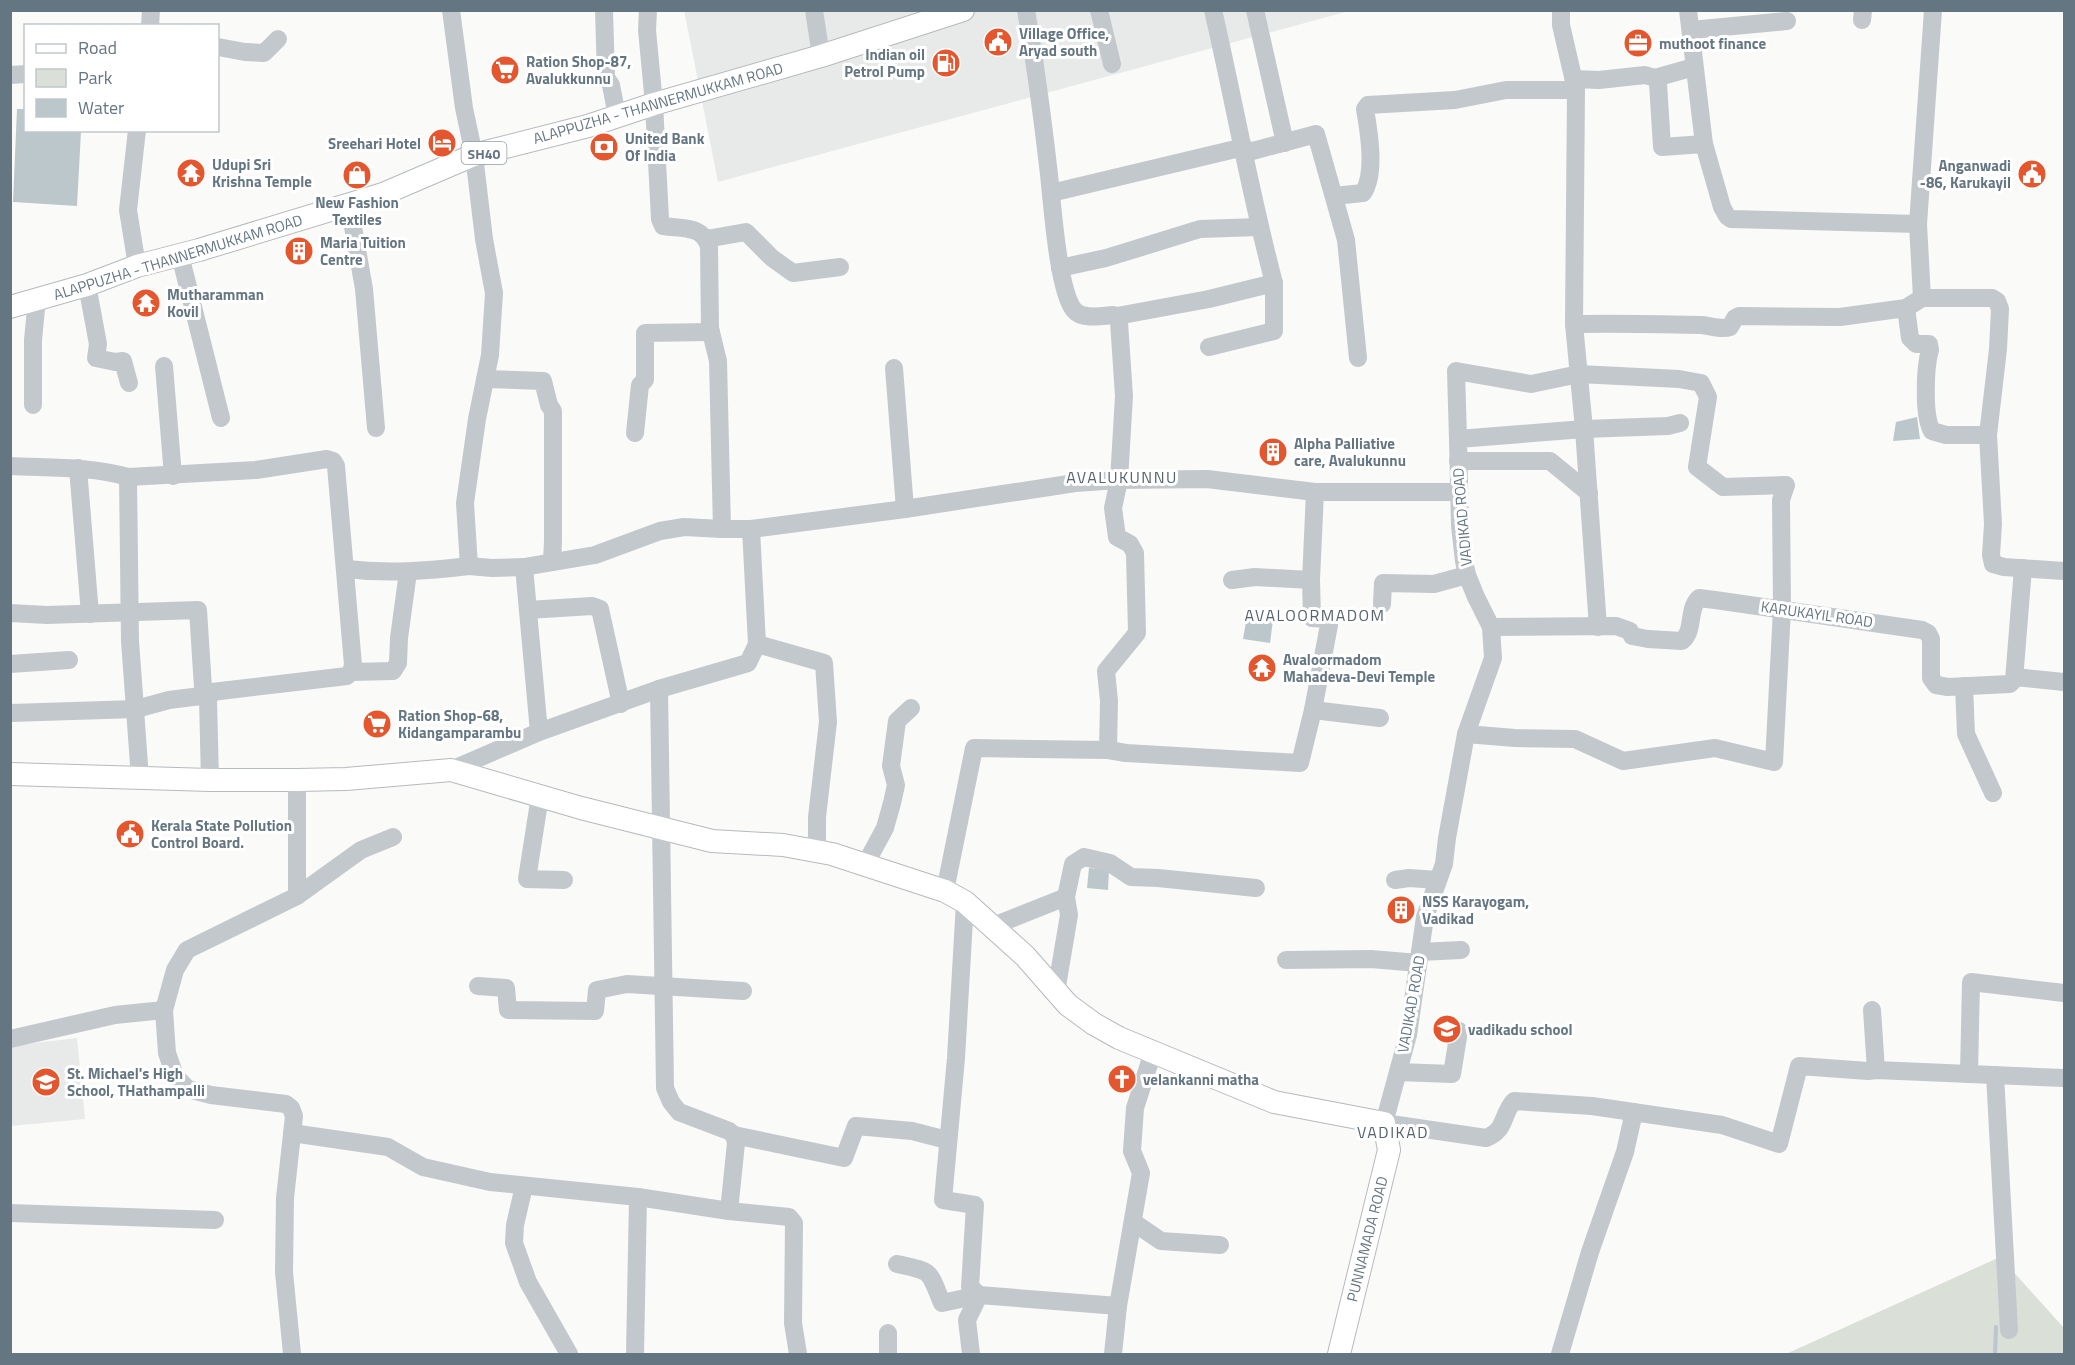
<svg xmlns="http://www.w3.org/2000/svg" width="2075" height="1365" viewBox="0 0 2075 1365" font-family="'Titillium Web',sans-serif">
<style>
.built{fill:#e8e9e9}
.green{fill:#dadfd7}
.water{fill:#bbc7cb}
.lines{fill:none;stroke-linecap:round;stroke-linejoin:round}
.stream{stroke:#bbc7cb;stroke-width:4}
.major-casing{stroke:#b5babe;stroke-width:24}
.minor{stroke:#c3c8cc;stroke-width:18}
.major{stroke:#fff;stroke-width:22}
.labels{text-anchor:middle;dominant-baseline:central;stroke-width:6;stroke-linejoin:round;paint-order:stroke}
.shield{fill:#fff;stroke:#939fa8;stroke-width:1.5}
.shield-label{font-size:14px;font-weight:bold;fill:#657683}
.poi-label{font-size:15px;font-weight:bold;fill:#657683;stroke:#fff;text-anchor:start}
.street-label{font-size:15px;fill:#657683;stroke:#fff}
.neighbourhood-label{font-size:16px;letter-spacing:1.5px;fill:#57646e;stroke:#fff}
</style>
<rect width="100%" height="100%" fill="#fafaf8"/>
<!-- built -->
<g class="built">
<path d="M 684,10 L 1349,11 L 718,182 Z"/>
<path d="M 77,1038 L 85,1119 L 11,1126 L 10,1046 Z"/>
</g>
<!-- green -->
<path class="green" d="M 2000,1257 L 2064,1328 L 2064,1354 L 1786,1354 Z"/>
<!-- water -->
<g class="water">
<path d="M 17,109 L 25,109 L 26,130 L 81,131 L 77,206 L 13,202 Z"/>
<path d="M 1917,417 L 1920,439 L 1893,441 L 1896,422 Z"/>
<path d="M 1247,616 L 1273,620 L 1270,643 L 1243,639 Z"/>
<path d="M 1089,868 L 1109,870 L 1108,890 L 1087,888 Z"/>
</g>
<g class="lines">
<!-- stream -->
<path class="stream" d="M 1995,1354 L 1996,1327"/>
<!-- major casing -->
<g class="major-casing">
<g id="major">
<path d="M 10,307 L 87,285 L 137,266 L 199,250 L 383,194 L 474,155 L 588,126 L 654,104 L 821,56 L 963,10"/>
<path d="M 10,774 L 210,780 L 297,780 L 346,779 L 451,770 L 581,808 L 712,841 L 783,845 L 832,854 L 945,891 L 965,902 L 1025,956 L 1068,1005 L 1094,1024 L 1119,1038 L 1274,1102 L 1384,1123 L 1389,1150 L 1339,1354"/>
</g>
</g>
<!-- minor -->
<g class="minor">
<path d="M 451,10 L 464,108 L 474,155 L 484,239 L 494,293 L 490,355 L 477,419 L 465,503 L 469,566 L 492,568 L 524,567 L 595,555 L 660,531 L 684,527 L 722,529 L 751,529 L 905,509 L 1075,483 L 1119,480 L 1207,479 L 1315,492 L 1458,492"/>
<path d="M 604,10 L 606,78 L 611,85 L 617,116"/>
<path d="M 648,10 L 647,30 L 654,104 L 660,219 L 663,226 C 682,229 703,225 709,247 L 710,328 L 718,361 L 722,529"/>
<path d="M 814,10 L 821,56"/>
<path d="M 1026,10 C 1035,62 1042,114 1048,166 C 1052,196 1057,289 1074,310 C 1082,320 1102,316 1113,315 L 1117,316 L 1119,322 L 1124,396 L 1119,480 L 1113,508 L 1117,537 L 1130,544 L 1135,553 L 1137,633 L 1106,671 L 1109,701 L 1108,750"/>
<path d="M 1099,10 L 1112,64"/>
<path d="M 1255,10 L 1285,143"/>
<path d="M 1561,10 L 1561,25 L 1576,90 L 1574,324 L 1584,429 L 1458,439 L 1460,526 L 1464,561 L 1467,575 L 1476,597 L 1491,627 L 1493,658 L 1466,734 L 1447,838 L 1444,864 L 1425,917 L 1408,1035 L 1384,1123 L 1486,1138 C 1507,1130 1501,1115 1514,1101 L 1592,1106 L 1722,1125 L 1779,1144 L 1799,1066 L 1868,1071 L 1876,1070 L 2064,1078"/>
<path d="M 1688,10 L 1704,144 L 1722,207 L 1727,216 L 1731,219 L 1918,224"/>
<path d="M 1862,20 L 1863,10"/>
<path d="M 150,26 L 151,10"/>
<path d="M 1691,30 L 1787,21"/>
<path d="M 218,47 L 245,52 L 264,53 L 278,39"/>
<path d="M 10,75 L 26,74"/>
<path d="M 1655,78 L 1694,67"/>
<path d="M 1574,79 L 1599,80 L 1645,75 L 1655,78 L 1658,83 L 1662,147 L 1704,144"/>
<path d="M 137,130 L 128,210 L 137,266"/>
<path d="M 1245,153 L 1316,134 L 1346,240 L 1358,358"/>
<path d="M 1051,193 L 1244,147"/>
<path d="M 1334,196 L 1363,193 C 1376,174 1369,132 1365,109 L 1368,105 L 1455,100 L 1506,90 L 1576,90"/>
<path d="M 349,204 L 364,289 L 376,428"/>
<path d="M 706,239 L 746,232 L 772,258 L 793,273 L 840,267"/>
<path d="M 180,255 L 221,418"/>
<path d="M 1060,268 L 1106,258 L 1200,229 L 1259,227"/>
<path d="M 87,285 L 98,344 L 96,358 L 115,362 L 123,361 L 129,383"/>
<path d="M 1922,298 L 1992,298 L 1997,301 L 2000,309 L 1998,349 L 1988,435 L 1993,524 L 1991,555 L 1993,564 L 2004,567 L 2064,571"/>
<path d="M 1906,308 L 1910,338 L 1916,344 L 1929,344 L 1930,350 C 1925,367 1923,416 1932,431 L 1946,435 L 1988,435"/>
<path d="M 1117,316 L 1209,299 L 1274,283 C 1250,193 1234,101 1213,10"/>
<path d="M 1574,324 C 1617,323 1659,324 1702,325 C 1711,326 1722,330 1730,327 L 1735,318 L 1739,316 L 1840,317 L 1906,308 L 1922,298 L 1918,224 L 1933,10"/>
<path d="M 1209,347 L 1274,331 L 1274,283"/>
<path d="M 164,366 L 173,476"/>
<path d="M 894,368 L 905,509"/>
<path d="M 485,379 L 543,381 L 549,405 L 553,411 L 553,541 L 552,562"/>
<path d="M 33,405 L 33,340 L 37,299"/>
<path d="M 635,433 L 640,385 L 645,380 L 645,333 L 711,332"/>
<path d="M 1458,439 L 1456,371 L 1531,384 L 1579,374 L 1679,379 L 1701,383 L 1708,397 L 1697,467 L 1723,487 L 1786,485 L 1781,500 L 1782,609 L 1774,762 L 1715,748 L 1623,761 L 1575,739 L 1515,738 L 1466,734"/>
<path d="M 1458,461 L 1550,461 L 1589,493"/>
<path d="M 10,466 C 50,468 90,466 128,477 L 256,470 L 327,459 L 333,461 L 336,466 L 353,665 L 351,672 L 347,676 L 212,692 L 208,699 L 210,780"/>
<path d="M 78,468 L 90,614"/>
<path d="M 128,477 L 130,641 L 140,778"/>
<path d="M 1315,492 L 1311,580 L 1312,618 L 1327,619 L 1329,625 L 1313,710 L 1380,718"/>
<path d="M 524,567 L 539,732"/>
<path d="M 346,569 C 388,574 427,571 469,566"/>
<path d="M 1232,580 L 1255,577 L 1311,580"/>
<path d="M 1382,604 L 1383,583 L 1434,584 L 1467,575"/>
<path d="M 528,610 L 592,606 L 600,609 L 621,704"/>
<path d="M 10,613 L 47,615 L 198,610 L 203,688 L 209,695"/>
<path d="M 1491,627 L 1616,626 L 1630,631 L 1632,636 L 1648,639 L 1682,641 C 1695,630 1687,610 1699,598 L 1715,600 L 1922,630 L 1928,633 L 1931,639 L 1931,678 L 1936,685 L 1948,687 L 2010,684 L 2014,680 L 2023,568"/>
<path d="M 1598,627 L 1584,429 L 1668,426 L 1680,423"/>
<path d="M 757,644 L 824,663 L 828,722 L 817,817 L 817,852"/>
<path d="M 10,664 L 69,660"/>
<path d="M 351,672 L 393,671 L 398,663 L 399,638 L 408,572"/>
<path d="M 2015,677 L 2064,682"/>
<path d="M 1964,686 L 1966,734 L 1993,793"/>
<path d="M 659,689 L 665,1088 L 671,1102 L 679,1112 L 729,1131 L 734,1135 L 736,1143 L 729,1211"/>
<path d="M 10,713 L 136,709 L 169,700 L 209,695"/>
<path d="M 451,770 L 539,732 L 659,689 L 748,663 L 757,644 L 751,529"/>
<path d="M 540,796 L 527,879 L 564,880"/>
<path d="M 865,865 L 885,828 L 892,803 L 896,785 L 891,766 L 897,721 L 911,708"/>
<path d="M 1395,880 L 1409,878 L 1438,880"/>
<path d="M 945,891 L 974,748 L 1108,750 L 1126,753 L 1300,763 L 1313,710"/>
<path d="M 297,896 L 297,780"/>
<path d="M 965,902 L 956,1058 L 943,1200 L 975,1205 L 970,1287 L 979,1295 L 1118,1306"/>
<path d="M 993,926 L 1066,897"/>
<path d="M 1420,952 L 1461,950"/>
<path d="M 1286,960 L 1371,959 L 1418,963"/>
<path d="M 478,986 L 506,988 L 508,1010 L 595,1011 L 597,990 L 627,984 L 743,991"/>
<path d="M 1056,992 L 1069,915 L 1066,897 L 1073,864 L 1084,857 L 1110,863 L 1131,877 L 1158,878 L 1256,888"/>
<path d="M 1872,1010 L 1876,1070"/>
<path d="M 10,1039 L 115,1015 L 164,1010"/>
<path d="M 1398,1072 L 1452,1074 L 1459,1031"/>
<path d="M 1969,1074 L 1971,982 L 2064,993"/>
<path d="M 1995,1075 L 2009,1330"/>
<path d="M 292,1133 L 388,1147 L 423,1167 L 490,1182 L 638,1197 L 729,1211 L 789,1217 L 794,1223 L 793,1323 L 798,1354"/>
<path d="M 734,1135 L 844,1158 L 856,1126 L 912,1131 L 947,1140"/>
<path d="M 524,1186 L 515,1225 L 514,1243 L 528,1282 L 569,1354"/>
<path d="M 10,1213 L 215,1220"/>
<path d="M 1133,1222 L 1161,1241 L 1220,1245"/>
<path d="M 897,1264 C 933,1272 928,1269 942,1303 L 979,1295"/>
<path d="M 888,1333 L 888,1354"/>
<path d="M 292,1354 L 284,1272 L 285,1198 L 294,1116 L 291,1108 L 286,1104 L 211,1095 L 188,1089 L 175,1076 L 167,1053 L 164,1010 L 175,970 L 187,950 L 297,896 L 361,850 L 393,837"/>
<path d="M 635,1354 L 638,1197"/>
<path d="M 971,1354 L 967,1320 L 979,1295"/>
<path d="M 1113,1354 L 1118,1306 L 1141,1173 L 1132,1151 L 1135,1108 L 1153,1052"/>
<path d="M 1560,1354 L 1590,1252 L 1625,1152 L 1634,1112"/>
</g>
<!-- major -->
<use href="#major" class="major"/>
</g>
<!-- icons -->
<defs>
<g id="civic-disc" transform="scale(1.5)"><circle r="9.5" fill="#e4572e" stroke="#fff"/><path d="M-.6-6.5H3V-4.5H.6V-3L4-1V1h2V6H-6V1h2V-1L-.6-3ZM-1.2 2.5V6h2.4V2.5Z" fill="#fff"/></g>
<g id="office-disc" transform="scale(1.5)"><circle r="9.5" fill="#e4572e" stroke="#fff"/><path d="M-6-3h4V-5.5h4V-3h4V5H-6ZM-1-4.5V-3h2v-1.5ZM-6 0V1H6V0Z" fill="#fff"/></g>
<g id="fuel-disc" transform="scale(1.5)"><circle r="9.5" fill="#e4572e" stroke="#fff"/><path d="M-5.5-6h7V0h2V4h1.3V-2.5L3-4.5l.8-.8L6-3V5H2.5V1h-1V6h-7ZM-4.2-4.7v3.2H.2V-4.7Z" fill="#fff"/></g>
<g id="supermarket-disc" transform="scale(1.5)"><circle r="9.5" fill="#e4572e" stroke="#fff"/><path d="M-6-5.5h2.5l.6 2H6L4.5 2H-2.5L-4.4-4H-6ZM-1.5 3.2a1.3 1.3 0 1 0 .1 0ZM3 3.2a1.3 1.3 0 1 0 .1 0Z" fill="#fff"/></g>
<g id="hotel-disc" transform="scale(1.5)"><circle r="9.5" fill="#e4572e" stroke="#fff"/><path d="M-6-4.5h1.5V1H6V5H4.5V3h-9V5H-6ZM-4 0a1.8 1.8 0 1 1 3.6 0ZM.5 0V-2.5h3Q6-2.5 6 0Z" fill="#fff"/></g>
<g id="bank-disc" transform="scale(1.5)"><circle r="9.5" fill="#e4572e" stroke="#fff"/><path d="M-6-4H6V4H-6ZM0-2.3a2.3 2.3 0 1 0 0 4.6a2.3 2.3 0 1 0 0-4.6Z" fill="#fff"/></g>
<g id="temple-disc" transform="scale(1.5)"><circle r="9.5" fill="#e4572e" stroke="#fff"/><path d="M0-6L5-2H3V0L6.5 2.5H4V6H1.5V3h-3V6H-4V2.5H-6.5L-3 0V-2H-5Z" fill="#fff"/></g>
<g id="shop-disc" transform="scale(1.5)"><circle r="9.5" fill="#e4572e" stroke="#fff"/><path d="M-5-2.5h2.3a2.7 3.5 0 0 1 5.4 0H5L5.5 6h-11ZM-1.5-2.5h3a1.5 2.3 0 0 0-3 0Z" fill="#fff"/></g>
<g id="building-disc" transform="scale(1.5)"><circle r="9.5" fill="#e4572e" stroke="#fff"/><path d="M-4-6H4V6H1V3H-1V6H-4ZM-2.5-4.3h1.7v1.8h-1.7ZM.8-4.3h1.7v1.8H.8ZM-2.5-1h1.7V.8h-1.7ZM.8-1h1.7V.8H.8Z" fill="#fff"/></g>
<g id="school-disc" transform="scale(1.5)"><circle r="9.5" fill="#e4572e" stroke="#fff"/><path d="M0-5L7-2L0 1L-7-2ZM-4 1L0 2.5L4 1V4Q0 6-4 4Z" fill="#fff"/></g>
<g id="church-disc" transform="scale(1.5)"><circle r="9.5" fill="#e4572e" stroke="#fff"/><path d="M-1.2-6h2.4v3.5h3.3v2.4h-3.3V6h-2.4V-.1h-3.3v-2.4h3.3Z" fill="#fff"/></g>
</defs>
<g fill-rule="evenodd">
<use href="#civic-disc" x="998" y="42"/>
<use href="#office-disc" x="1638" y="43"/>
<use href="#fuel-disc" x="946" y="63"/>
<use href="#supermarket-disc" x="505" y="70"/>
<use href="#hotel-disc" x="442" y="143"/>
<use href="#bank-disc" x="604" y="147"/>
<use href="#temple-disc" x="191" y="173"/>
<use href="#civic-disc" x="2032" y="174"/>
<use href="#shop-disc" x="357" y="175"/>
<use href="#building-disc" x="299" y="251"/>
<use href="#temple-disc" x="146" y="303"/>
<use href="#building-disc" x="1273" y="452"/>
<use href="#temple-disc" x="1262" y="668"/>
<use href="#supermarket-disc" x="377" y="724"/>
<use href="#civic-disc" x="130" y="834"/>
<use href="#building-disc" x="1401" y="910"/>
<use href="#school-disc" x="1447" y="1029"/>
<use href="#church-disc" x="1122" y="1079"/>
<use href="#school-disc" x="46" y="1082"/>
</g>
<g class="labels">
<!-- shield labels -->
<rect class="shield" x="461.5" y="142" width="45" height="22" rx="4.5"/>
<g class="shield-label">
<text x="484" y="153">SH40</text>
</g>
<!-- poi labels -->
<g class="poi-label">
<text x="1019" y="33">Village Office,<tspan x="1019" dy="17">Aryad south</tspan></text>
<text x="1659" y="43">muthoot finance</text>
<text x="925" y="54" text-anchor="end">Indian oil<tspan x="925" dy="17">Petrol Pump</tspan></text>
<text x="526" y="61">Ration Shop-87,<tspan x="526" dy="17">Avalukkunnu</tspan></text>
<text x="625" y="138">United Bank<tspan x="625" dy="17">Of India</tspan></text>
<text x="421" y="143" text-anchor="end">Sreehari Hotel</text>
<text x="212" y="164">Udupi Sri<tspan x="212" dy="17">Krishna Temple</tspan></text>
<text x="2011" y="165" text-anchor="end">Anganwadi<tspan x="2011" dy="17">-86, Karukayil</tspan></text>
<text x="357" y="202" text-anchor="middle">New Fashion<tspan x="357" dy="17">Textiles</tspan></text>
<text x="320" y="242">Maria Tuition<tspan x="320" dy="17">Centre</tspan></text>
<text x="167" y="294">Mutharamman<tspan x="167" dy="17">Kovil</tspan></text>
<text x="1294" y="443">Alpha Palliative<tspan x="1294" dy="17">care, Avalukunnu</tspan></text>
<text x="1283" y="659">Avaloormadom<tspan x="1283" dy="17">Mahadeva-Devi Temple</tspan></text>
<text x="398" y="715">Ration Shop-68,<tspan x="398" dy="17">Kidangamparambu</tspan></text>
<text x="151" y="825">Kerala State Pollution<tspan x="151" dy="17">Control Board.</tspan></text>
<text x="1422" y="901">NSS Karayogam,<tspan x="1422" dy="17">Vadikad</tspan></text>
<text x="1468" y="1029">vadikadu school</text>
<text x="67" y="1073">St. Michael's High<tspan x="67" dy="17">School, THathampalli</tspan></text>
<text x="1143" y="1079">velankanni matha</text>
</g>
<!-- street labels -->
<g class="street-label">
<text transform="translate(658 103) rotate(-16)">ALAPPUZHA - THANNERMUKKAM ROAD</text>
<text transform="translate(178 257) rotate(-17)">ALAPPUZHA - THANNERMUKKAM ROAD</text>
<text transform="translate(1462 517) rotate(-95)">VADIKAD ROAD</text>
<text transform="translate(1817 614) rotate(8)">KARUKAYIL ROAD</text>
<text transform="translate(1411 1004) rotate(-80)">VADIKAD ROAD</text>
<text transform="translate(1367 1239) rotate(-76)">PUNNAMADA ROAD</text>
</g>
<!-- neighbourhood labels -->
<g class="neighbourhood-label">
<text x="1122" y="477">AVALUKUNNU</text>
<text x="1315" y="615">AVALOORMADOM</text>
<text x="1393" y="1132">VADIKAD</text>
</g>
</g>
<!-- border -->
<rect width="2075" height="1365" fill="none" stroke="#657683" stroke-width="24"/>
<!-- legend -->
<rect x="24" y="24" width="195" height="108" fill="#ffffff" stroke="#c1c8cd" stroke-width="1.5"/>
<rect x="36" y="44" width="30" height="9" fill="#ffffff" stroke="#c1c8cd" stroke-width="1.5"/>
<text x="78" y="54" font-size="18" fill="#657683">Road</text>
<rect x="36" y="69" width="30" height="18" fill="#dadfd7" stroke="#c1c8cd" stroke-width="1.5"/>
<text x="78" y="84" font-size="18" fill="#657683">Park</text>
<rect x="36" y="99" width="30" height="18" fill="#bbc7cb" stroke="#c1c8cd" stroke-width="1.5"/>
<text x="78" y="114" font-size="18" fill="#657683">Water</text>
</svg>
